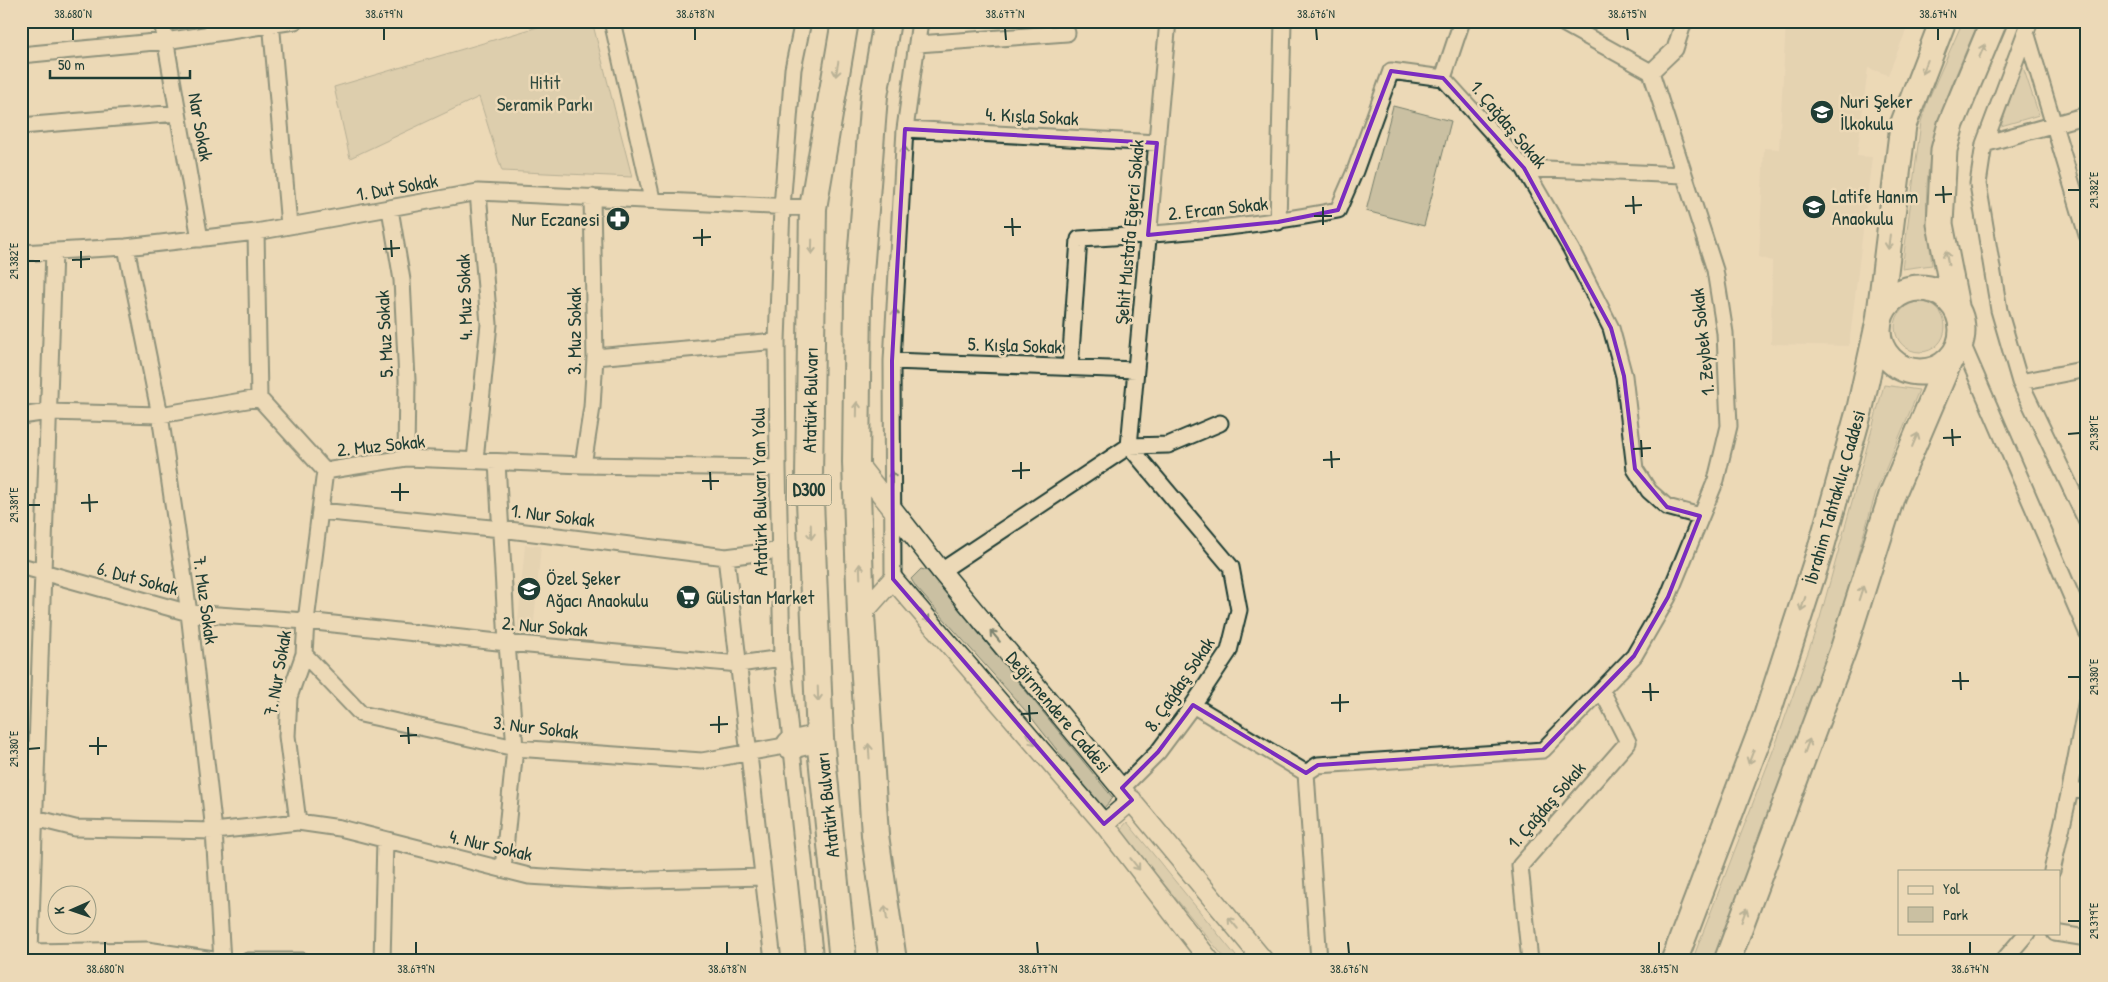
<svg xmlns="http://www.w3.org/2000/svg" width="2108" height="982" font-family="'Patrick Hand',sans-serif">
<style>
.built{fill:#dbccac}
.green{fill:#cac0a2;stroke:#747e6b}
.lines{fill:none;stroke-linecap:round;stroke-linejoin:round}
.minor-casing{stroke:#1f3d34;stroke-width:19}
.tertiary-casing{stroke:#1f3d34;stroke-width:22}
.primary-casing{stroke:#1f3d34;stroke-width:29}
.trunk-casing{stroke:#1f3d34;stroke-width:30}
.minor{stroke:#ecd9b7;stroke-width:15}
.tertiary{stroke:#ecd9b7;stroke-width:19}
.primary{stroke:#ecd9b7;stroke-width:25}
.trunk{stroke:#ecd9b7;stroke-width:26}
.oneway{stroke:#7b836f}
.marked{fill:none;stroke:#7b2cbf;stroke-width:4;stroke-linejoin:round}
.ticks{fill:none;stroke:#1f3d34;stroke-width:2}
.labels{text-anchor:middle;stroke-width:5;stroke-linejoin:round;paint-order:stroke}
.shield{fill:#ecd9b7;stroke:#5c6c5b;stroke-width:1}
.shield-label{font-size:18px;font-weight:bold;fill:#1f3d34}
.park-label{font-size:19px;fill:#304a3f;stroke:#ecd9b7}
.poi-label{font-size:19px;fill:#1f3d34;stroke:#ecd9b7;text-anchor:start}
.street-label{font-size:19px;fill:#1f3d34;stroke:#ecd9b7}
.neatline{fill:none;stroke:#1f3d34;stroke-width:2}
.ticks-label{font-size:12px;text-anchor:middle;fill:#1f3d34}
</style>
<rect width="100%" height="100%" fill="#ecd9b7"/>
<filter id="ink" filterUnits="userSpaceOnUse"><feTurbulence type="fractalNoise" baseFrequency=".02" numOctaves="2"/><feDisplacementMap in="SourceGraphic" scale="10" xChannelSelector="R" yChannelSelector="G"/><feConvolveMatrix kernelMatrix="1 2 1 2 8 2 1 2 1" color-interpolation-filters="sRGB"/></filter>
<g filter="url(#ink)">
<!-- built -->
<path class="built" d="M1786 21H1910L1888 75 1868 68 1857 156 1872 157 1849 346 1771 344 1772 261 1759 257 1764 148 1779 149Z
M525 545 541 546 533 633 517 632Z"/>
<!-- green -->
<path class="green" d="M558 21H592L632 177 502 171 479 97 350 158 334 87Z
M1963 21H1979C1956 74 1931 127 1927 185 1925 212 1929 239 1932 265L1902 269 1921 122 1928 100Z
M2022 64 2039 115 2001 126Z
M1393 106 1451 121 1424 226 1366 211Z
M1895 327a25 25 0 1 1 50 0a25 25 0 1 1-50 0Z
M1884 385 1919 390 1876 492 1833 639 1714 961H1692L1778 738 1820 618Z
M921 569 928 571 1113 798 1103 809 1031 717 916 587 911 579Z
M1127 822 1240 961H1227L1120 830Z"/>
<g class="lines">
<!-- minor casing -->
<g class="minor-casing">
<path id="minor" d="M162 21 200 239
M271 21 289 226
M612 21 652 199
M803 21 793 69 782 207 777 341 778 468 782 658 815 961
M2030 21 1984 144 1978 184 1999 310 2020 382 2087 522
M2026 32 2087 235
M918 44 1067 33
M21 55 165 41 295 21
M1651 72 1675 49 1684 21
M1443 78 1462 21
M21 126 178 113
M905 129 1157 143
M1984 144 2087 115
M1524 168 1684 175
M390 209 402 280 407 380 406 458
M1278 222 1283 21
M256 232 259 398
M126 247 160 415 189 613 214 831 222 961
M21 253 126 247 256 232 478 192 813 208
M1961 341 2087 632
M595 357 777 341
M892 361 1136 370
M1070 367 1079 239C1166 234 1253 227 1338 210L1355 171 1391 71 1443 78 1524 168 1571 249 1611 328 1624 376 1635 469 1649 491 1667 507 1700 516
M2020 382 2087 369
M21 416 48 412 160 415 259 398 325 471 406 458 583 465 778 468
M475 460 489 324 478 192
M497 462 507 643 515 748 503 869
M583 465 592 407 595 357 592 197
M320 511 501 529 726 557 780 550
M726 557 773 961
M21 566 189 613 306 621 507 643 739 664 782 658
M941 571 1129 446 1168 445 1220 423
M893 579 892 361 905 129 920 21
M304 654 361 714 515 748 702 761 790 745
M1193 705 1306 773
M1306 773 1318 765 1543 750 1634 656 1668 597 1716 480 1729 426 1725 333 1715 270 1651 72 1559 21
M1306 773 1319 961
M1122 788 1158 752 1193 705 1229 651 1239 610 1231 567 1129 446 1168 21
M2070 790 2087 791
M21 812 35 818 75 828 214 831 298 822 340 828 529 876 610 881 763 877
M298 822 287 736 289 697 304 654 306 621 325 471
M2052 871 2070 790 2087 700
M2055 933 2087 938
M21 951 30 952 147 950 220 961
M30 952 54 251
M248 961H303
M382 961 385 840
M1530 961 1520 866 1628 742 1602 691
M2003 961 2027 933"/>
</g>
<!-- tertiary casing -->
<g class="tertiary-casing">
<path id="tertiary" d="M856 462 941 571 1264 961
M861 615 893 579 1104 824 1210 961
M1104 824 1132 800"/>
</g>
<!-- primary casing -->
<g class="primary-casing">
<path id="primary" d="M1878 330a42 42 0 1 1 84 0a42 42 0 1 1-84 0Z
M1956 306 1940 224 1944 150 1951 124 1994 21
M1674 961 1766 718 1821 548 1860 408 1879 321 1903 125 1943 21
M1727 961 1843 650 1892 495 1949 361"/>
</g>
<!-- trunk casing -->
<g class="trunk-casing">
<path id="trunk" d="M887 21 874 96 858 298 856 462 861 615 875 835 893 961
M790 745 820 738
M843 961 820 738 809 477 813 208 845 21"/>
</g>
<!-- minor -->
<use href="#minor" class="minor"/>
<!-- tertiary -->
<use href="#tertiary" class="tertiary"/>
<!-- primary -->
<use href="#primary" class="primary"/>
<!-- trunk -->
<use href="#trunk" class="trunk"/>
</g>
<!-- one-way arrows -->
<defs><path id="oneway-shaft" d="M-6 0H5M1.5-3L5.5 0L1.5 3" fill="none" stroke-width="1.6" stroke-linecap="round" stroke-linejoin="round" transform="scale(1.25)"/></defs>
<g class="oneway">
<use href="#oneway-shaft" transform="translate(1982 51) rotate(-67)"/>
<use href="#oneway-shaft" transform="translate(1925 67) rotate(111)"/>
<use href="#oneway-shaft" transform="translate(837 69) rotate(100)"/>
<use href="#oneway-shaft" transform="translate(904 153) rotate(-87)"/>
<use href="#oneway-shaft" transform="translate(1889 242) rotate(97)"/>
<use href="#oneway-shaft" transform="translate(812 247) rotate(91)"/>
<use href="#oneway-shaft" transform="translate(1947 258) rotate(-101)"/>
<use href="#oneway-shaft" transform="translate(895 316) rotate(-87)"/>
<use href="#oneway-shaft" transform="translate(857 409) rotate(-89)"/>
<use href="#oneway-shaft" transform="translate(1915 440) rotate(-67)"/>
<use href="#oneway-shaft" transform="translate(892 478) rotate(-90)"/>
<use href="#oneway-shaft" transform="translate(811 532) rotate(88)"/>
<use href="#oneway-shaft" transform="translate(860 571) rotate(-92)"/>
<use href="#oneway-shaft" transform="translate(1861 593) rotate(-72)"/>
<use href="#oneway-shaft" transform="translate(1803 604) rotate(108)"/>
<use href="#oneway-shaft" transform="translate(925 616) rotate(49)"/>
<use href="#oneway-shaft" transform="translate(995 636) rotate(-130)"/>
<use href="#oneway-shaft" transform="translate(818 694) rotate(88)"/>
<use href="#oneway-shaft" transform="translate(1031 739) rotate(49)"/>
<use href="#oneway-shaft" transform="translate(1807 746) rotate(-70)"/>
<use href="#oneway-shaft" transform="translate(869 751) rotate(-94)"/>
<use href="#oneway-shaft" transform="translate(1751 757) rotate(111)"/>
<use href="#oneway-shaft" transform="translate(1135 864) rotate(52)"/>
<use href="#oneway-shaft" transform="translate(886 913) rotate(-98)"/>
<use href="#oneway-shaft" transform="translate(1744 915) rotate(-70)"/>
<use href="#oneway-shaft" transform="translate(1233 923) rotate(-130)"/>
</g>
</g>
<!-- marked area -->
<path d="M0 0H2108V982H0ZM1391 71 1443 78 1524 168 1611 328 1624 376 1635 469 1667 507 1700 516 1668 597 1634 656 1543 750 1318 765 1306 773 1193 705 1158 752 1122 788 1132 800 1104 824 893 579 892 361 905 129 1157 143 1148 235 1278 222 1338 210Z" fill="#ecd9b7" fill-opacity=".55" fill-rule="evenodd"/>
<path class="marked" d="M1391 71 1443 78 1524 168 1611 328 1624 376 1635 469 1667 507 1700 516 1668 597 1634 656 1543 750 1318 765 1306 773 1193 705 1158 752 1122 788 1132 800 1104 824 893 579 892 361 905 129 1157 143 1148 235 1278 222 1338 210Z"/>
<!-- ticks -->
<path class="ticks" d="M73 28V40M384 28V40M695 28V40M1005 28 1006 40M1316 28 1317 40M1627 28 1628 40M1938 28V40M1943 186 1944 203M2068 190H2080M1935 195 1952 194M1633 196 1634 214M1625 206 1642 205M1323 207V225M1314 216H1332M1012 218 1013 236M1004 227H1021M702 229V246M693 238 711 237M391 240 392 257M383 249 400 248M81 251V268M72 260 90 259M28 261H40M1952 429 1953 446M2068 434 2080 433M1943 438 1961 437M1641 440 1642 457M1633 449 1651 448M1331 451 1332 468M1323 460 1340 459M1021 462V479M1012 471 1030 470M710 472 711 490M702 481H719M400 483V501M391 492H409M89 494 90 512M81 503 98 502M28 505H40M1960 672 1961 690M2068 677H2080M1952 681H1969M1650 683 1651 701M1642 692H1659M1340 694V712M1331 703 1349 702M1029 705 1030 722M1021 714 1038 713M719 716V733M710 725 728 724M408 727 409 744M400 736 417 735M98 737V755M89 746H107M28 749 40 748M2068 921H2080M105 942V954M416 942V954M727 942V954M1037 942 1038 954M1348 942 1349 954M1659 942V954M1970 942V954"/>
<!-- icons -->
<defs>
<g id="school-disc" transform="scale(1.25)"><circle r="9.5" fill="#1f3d34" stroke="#ecd9b7"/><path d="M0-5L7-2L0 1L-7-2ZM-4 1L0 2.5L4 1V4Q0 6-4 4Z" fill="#fff"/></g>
<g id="pharmacy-disc" transform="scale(1.25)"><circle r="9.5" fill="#1f3d34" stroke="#ecd9b7"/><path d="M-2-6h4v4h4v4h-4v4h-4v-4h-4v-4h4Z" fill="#fff"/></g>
<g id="supermarket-disc" transform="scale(1.25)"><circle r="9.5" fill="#1f3d34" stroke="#ecd9b7"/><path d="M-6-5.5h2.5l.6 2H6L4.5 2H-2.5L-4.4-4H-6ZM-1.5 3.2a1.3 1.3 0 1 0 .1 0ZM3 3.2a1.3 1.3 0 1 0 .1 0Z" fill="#fff"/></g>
</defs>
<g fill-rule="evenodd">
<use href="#school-disc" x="1822" y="112"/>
<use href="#school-disc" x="1814" y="207"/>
<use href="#pharmacy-disc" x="618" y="219"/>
<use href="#school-disc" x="529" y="589"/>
<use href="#supermarket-disc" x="688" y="597"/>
</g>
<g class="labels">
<!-- shield labels -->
<rect class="shield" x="786.5" y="474.5" width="45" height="31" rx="4"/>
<g class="shield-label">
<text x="809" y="496">D300</text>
</g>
<!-- park labels -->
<g class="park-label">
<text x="545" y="89">Hitit<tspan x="545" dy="22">Seramik Parkı</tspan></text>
</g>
<!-- poi labels -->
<g class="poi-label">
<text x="1840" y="108">Nuri Şeker<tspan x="1840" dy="22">İlkokulu</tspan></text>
<text x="1832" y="203">Latife Hanım<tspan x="1832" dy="22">Anaokulu</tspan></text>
<text x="600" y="226" text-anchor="end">Nur Eczanesi</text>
<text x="546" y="585">Özel Şeker<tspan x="546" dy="22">Ağacı Anaokulu</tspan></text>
<text x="706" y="604">Gülistan Market</text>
</g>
<!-- street labels -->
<g class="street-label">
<text transform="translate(1032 116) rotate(3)" y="7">4. Kışla Sokak</text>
<text transform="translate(1509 124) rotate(50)" y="7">1. Çağdaş Sokak</text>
<text transform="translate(201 127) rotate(80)" y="7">Nar Sokak</text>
<text transform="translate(397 187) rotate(-10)" y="7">1. Dut Sokak</text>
<text transform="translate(1218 208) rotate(-6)" y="7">2. Ercan Sokak</text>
<text transform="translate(1129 232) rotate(-85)" y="7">Şehit Mustafa Eğerci Sokak</text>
<text transform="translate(464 297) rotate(-92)" y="7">4. Muz Sokak</text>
<text transform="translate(574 331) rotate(-90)" y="7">3. Muz Sokak</text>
<text transform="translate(384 334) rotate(-93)" y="7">5. Muz Sokak</text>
<text transform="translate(1702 342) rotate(-96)" y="7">1. Zeybek Sokak</text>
<text transform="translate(1015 345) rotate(2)" y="7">5. Kışla Sokak</text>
<text transform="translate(810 400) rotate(-89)" y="7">Atatürk Bulvarı</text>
<text transform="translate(381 445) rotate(-6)" y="7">2. Muz Sokak</text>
<text transform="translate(759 492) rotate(-91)" y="7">Atatürk Bulvarı Yan Yolu</text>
<text transform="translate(1834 497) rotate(-74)" y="7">İbrahim Tahtakılıç Caddesi</text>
<text transform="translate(553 515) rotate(7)" y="7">1. Nur Sokak</text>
<text transform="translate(138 578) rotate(15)" y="7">6. Dut Sokak</text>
<text transform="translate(206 600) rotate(82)" y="7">7. Muz Sokak</text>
<text transform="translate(545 626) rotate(5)" y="7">2. Nur Sokak</text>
<text transform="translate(277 673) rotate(-80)" y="7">7. Nur Sokak</text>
<text transform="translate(1179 684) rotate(-56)" y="7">8. Çağdaş Sokak</text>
<text transform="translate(1059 712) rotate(50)" y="7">Değirmendere Caddesi</text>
<text transform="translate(536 727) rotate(7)" y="7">3. Nur Sokak</text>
<text transform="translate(827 805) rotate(-96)" y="7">Atatürk Bulvarı</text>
<text transform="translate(1546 805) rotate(-49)" y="7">1. Çağdaş Sokak</text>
<text transform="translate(491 845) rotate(13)" y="7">4. Nur Sokak</text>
</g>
</g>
<!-- margin -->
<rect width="2108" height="982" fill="none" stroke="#ecd9b7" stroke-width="55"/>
<!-- legend -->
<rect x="1898" y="870" width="162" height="65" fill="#ecd9b7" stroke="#9a9b83"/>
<rect x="1908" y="886" width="25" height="8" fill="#ecd9b7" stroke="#9a9b83"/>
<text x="1943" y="894" font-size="15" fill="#1f3d34">Yol</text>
<rect x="1908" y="907" width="25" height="15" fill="#cac0a2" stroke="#9a9b83"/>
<text x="1943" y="920" font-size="15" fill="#1f3d34">Park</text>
<!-- north arrow -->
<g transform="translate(72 910) rotate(268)"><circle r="24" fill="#ecd9b7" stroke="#9a9b83"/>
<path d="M0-4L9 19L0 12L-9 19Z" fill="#1f3d34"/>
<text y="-8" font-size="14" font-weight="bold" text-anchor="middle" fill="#1f3d34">K</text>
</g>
<!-- scale -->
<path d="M50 70v8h140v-8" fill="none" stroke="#1f3d34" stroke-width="2.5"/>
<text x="58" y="70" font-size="15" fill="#1f3d34" stroke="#ecd9b7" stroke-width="4" paint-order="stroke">50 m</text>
<rect x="28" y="28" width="2052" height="926" class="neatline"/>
<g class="ticks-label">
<text x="73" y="18">38.680°N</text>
<text x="384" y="18">38.679°N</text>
<text x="695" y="18">38.678°N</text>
<text x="1005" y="18">38.677°N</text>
<text x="1316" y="18">38.676°N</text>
<text x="1627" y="18">38.675°N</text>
<text x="1938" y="18">38.674°N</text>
<text transform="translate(2094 190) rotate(-90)" y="4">29.382°E</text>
<text transform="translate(14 261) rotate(-90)" y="4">29.382°E</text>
<text transform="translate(2094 433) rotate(-90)" y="4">29.381°E</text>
<text transform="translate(14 505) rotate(-90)" y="4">29.381°E</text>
<text transform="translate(2094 677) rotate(-90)" y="4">29.380°E</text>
<text transform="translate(14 749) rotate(-90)" y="4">29.380°E</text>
<text transform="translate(2094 921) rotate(-90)" y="4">29.379°E</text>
<text x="105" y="973">38.680°N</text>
<text x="416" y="973">38.679°N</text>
<text x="727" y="973">38.678°N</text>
<text x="1038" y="973">38.677°N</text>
<text x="1349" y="973">38.676°N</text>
<text x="1659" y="973">38.675°N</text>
<text x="1970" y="973">38.674°N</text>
</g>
</svg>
